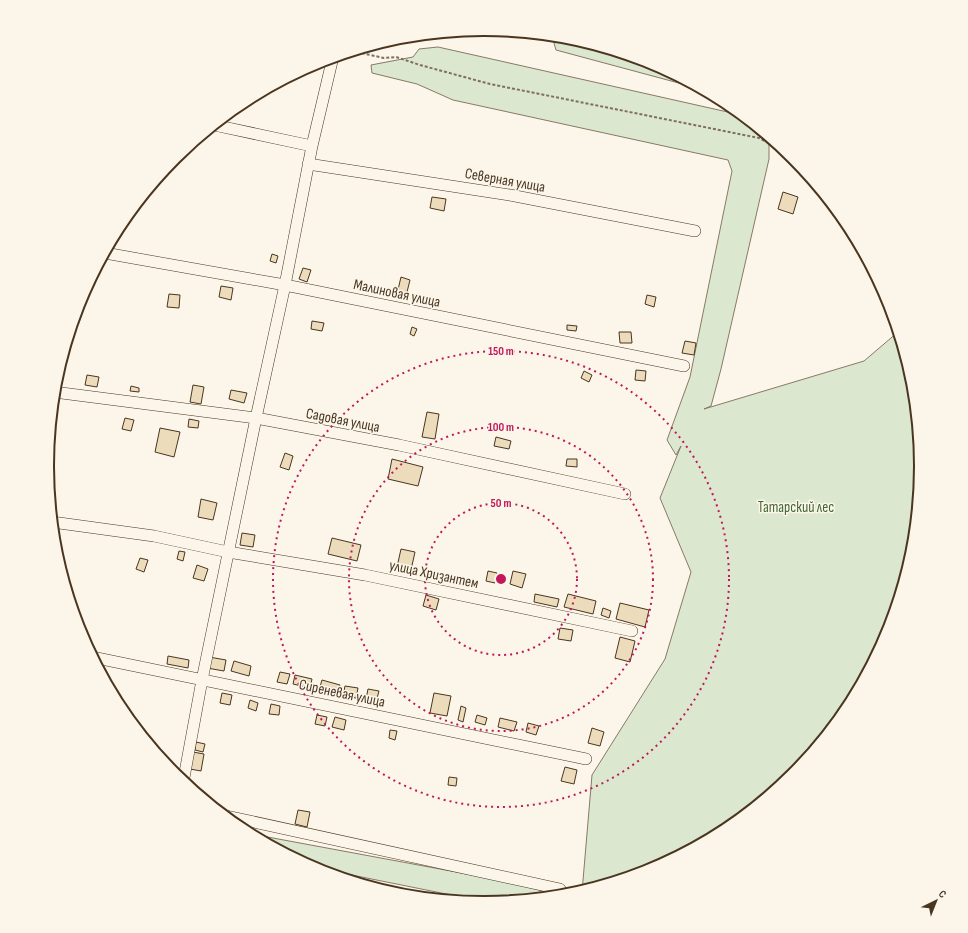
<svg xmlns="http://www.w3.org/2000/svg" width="968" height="933" font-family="'Sofia Sans Condensed',sans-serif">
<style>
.green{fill:#dce7d0;stroke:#887966}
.building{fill:#ecdcbc;stroke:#4a3520}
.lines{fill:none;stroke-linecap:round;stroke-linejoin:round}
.minor-casing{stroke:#4a3520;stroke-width:12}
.path{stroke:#7f6f5c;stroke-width:2;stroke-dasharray:3 2;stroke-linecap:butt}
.minor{stroke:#fbf6e9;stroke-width:11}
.ring{fill:none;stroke:#c2185b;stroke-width:2;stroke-dasharray:2 4}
.labels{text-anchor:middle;stroke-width:3;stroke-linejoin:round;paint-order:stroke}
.street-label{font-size:15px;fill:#4a3520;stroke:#fbf6e9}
.park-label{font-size:15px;fill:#436837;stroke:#fbf6e9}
.rim{fill:none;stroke:#4a3520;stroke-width:2}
.centre{fill:#c2185b;stroke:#fbf6e9;stroke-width:2}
.ring-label{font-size:12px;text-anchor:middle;font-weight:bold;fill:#c2185b;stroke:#fbf6e9;stroke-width:3;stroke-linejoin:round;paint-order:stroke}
</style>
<rect width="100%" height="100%" fill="#fbf6e9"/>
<!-- green -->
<path class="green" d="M552 36 570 37 652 62 701 89 556 50Z
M438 47 741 115 769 137V159L721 369 711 406 704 409 864 361 898 332 913 381 921 467 913 552 888 634 848 710 793 776 727 830 651 871 582 892 592 775 665 659 691 572 660 498 681 446 676 455 667 440 690 377 732 171 728 160 453 100 417 84 372 73 371 65 413 57 419 49Z
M246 833 537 887 543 895 541 898 491 903 307 866Z"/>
<!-- building -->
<path class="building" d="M783 192 798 197 793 214 778 209Z
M432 197 446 199 444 211 430 208Z
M272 254 278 256 276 263 270 261Z
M303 268 311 270 307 282 299 279Z
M401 277 410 280 406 296 397 294Z
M221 286 233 288 231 300 219 297Z
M169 294 180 295 179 308 167 307Z
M647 295 656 297 654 307 645 304Z
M312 321 324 323 322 331 311 329Z
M567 325 577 326 576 331 567 330Z
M412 327 417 329 414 336 410 334Z
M619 332H631L632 343H620Z
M685 341 696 343 694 355 682 353Z
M636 370 646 371 645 381 635 380Z
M584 371 592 375 589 382 581 378Z
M87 375 99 377 97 387 85 385Z
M193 385 204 387 201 404 190 402Z
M131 386 139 388V392L130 391Z
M231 390 247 393 244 403 229 399Z
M427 412 439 414 435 439 422 437Z
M125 418 134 420 131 431 122 429Z
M189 419 199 421 198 428 188 427Z
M160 428 180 432 174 457 155 452Z
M496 437 511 441 509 449 494 446Z
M285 453 293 456 289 470 280 467Z
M392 459 423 467 418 486 388 479Z
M567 459H577V467L566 466Z
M201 499 217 503 213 520 198 517Z
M242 533 255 535 253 547 240 545Z
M332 538 361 545 357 561 328 554Z
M401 549 415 552 411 570 397 567Z
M179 551 185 552 183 561 177 559Z
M140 558 148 560 144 572 136 569Z
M197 565 208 569 204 581 193 578Z
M488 571 497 573 495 583 486 581Z
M513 571 526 574 522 588 510 584Z
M535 594 559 599 557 607 534 602Z
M568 594 596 601 593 614 564 607Z
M426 595 439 599 436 610 423 606Z
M620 603 649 610 645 627 616 619Z
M603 608 611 611 609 618 601 615Z
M560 628 573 630 571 641 558 639Z
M620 637 635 641 630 662 615 658Z
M168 656 189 660 188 668 167 664Z
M209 657 226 660 224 671 207 668Z
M234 661 251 666 249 676 231 671Z
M280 672 290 674 287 684 277 682Z
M295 675 312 679 310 688 293 684Z
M322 680 340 685 337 695 319 690Z
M345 686 358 688 356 698 343 696Z
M368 689 379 691 376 702 366 699Z
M222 693 232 695 230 705 220 703Z
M434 693 451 696 447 716 430 713Z
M250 700 258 703 256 711 248 708Z
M271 704 280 706 279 715 269 714Z
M461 706 466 708 463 722 458 720Z
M317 715 327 717 325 726 315 724Z
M477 715 487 718 485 725 475 722Z
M335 717 346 720 344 730 332 727Z
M500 718 517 722 514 731 498 727Z
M528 723 539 726 536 735 526 732Z
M592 728 604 732 600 746 588 743Z
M390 730 397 731 395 740 389 738Z
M196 742 205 744 203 752 195 750Z
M193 752 204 754 201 771 190 769Z
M565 767 577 770 574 784 561 781Z
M449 777 457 778 456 786 448 785Z
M298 810 310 812 307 827 295 824Z"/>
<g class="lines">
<!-- minor casing -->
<g class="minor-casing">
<path id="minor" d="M214 125 312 146
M308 164 510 195 695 231
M105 253 285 285 684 366
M54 392 256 418 399 445 625 494
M52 522 154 536 228 552 365 575 632 631
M92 657 586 759
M183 783 202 680 256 418 285 285 312 146 333 57
M222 815 560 889"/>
</g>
<!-- path -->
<path class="path" d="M352 51 384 58 396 57 420 65 490 84 759 138 785 152 795 159"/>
<!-- minor -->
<use href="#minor" class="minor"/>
</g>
<!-- distance rings -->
<g class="ring">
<circle cx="501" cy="579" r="76"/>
<circle cx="501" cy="579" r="152"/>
<circle cx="501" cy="579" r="228"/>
</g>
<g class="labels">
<!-- street labels -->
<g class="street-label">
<text transform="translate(505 180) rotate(10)" y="5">Северная улица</text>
<text transform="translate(397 293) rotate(12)" y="5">Малиновая улица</text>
<text transform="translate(343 420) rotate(11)" y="5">Садовая улица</text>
<text transform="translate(434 574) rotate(12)" y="5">улица Хризантем</text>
<text transform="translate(342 693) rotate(12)" y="5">Сиреневая улица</text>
</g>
<!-- park labels -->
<g class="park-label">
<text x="796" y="512">Татарский лес</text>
</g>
</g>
<!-- crop -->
<path d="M0 0H968V933H0ZM54 466a430 430 0 1 1 860 0a430 430 0 1 1-860 0Z" fill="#fbf6e9" fill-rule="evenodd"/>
<path class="rim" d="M54 466a430 430 0 1 1 860 0a430 430 0 1 1-860 0Z"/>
<circle cx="501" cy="579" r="6" class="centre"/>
<g class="ring-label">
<text x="501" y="355">150 m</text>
<text x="501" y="431">100 m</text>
<text x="501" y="507">50 m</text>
</g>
<!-- north arrow -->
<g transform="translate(936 901) rotate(43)" stroke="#fbf6e9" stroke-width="3" paint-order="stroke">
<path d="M0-3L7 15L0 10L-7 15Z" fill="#4a3520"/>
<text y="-6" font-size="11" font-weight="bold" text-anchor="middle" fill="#4a3520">С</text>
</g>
</svg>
